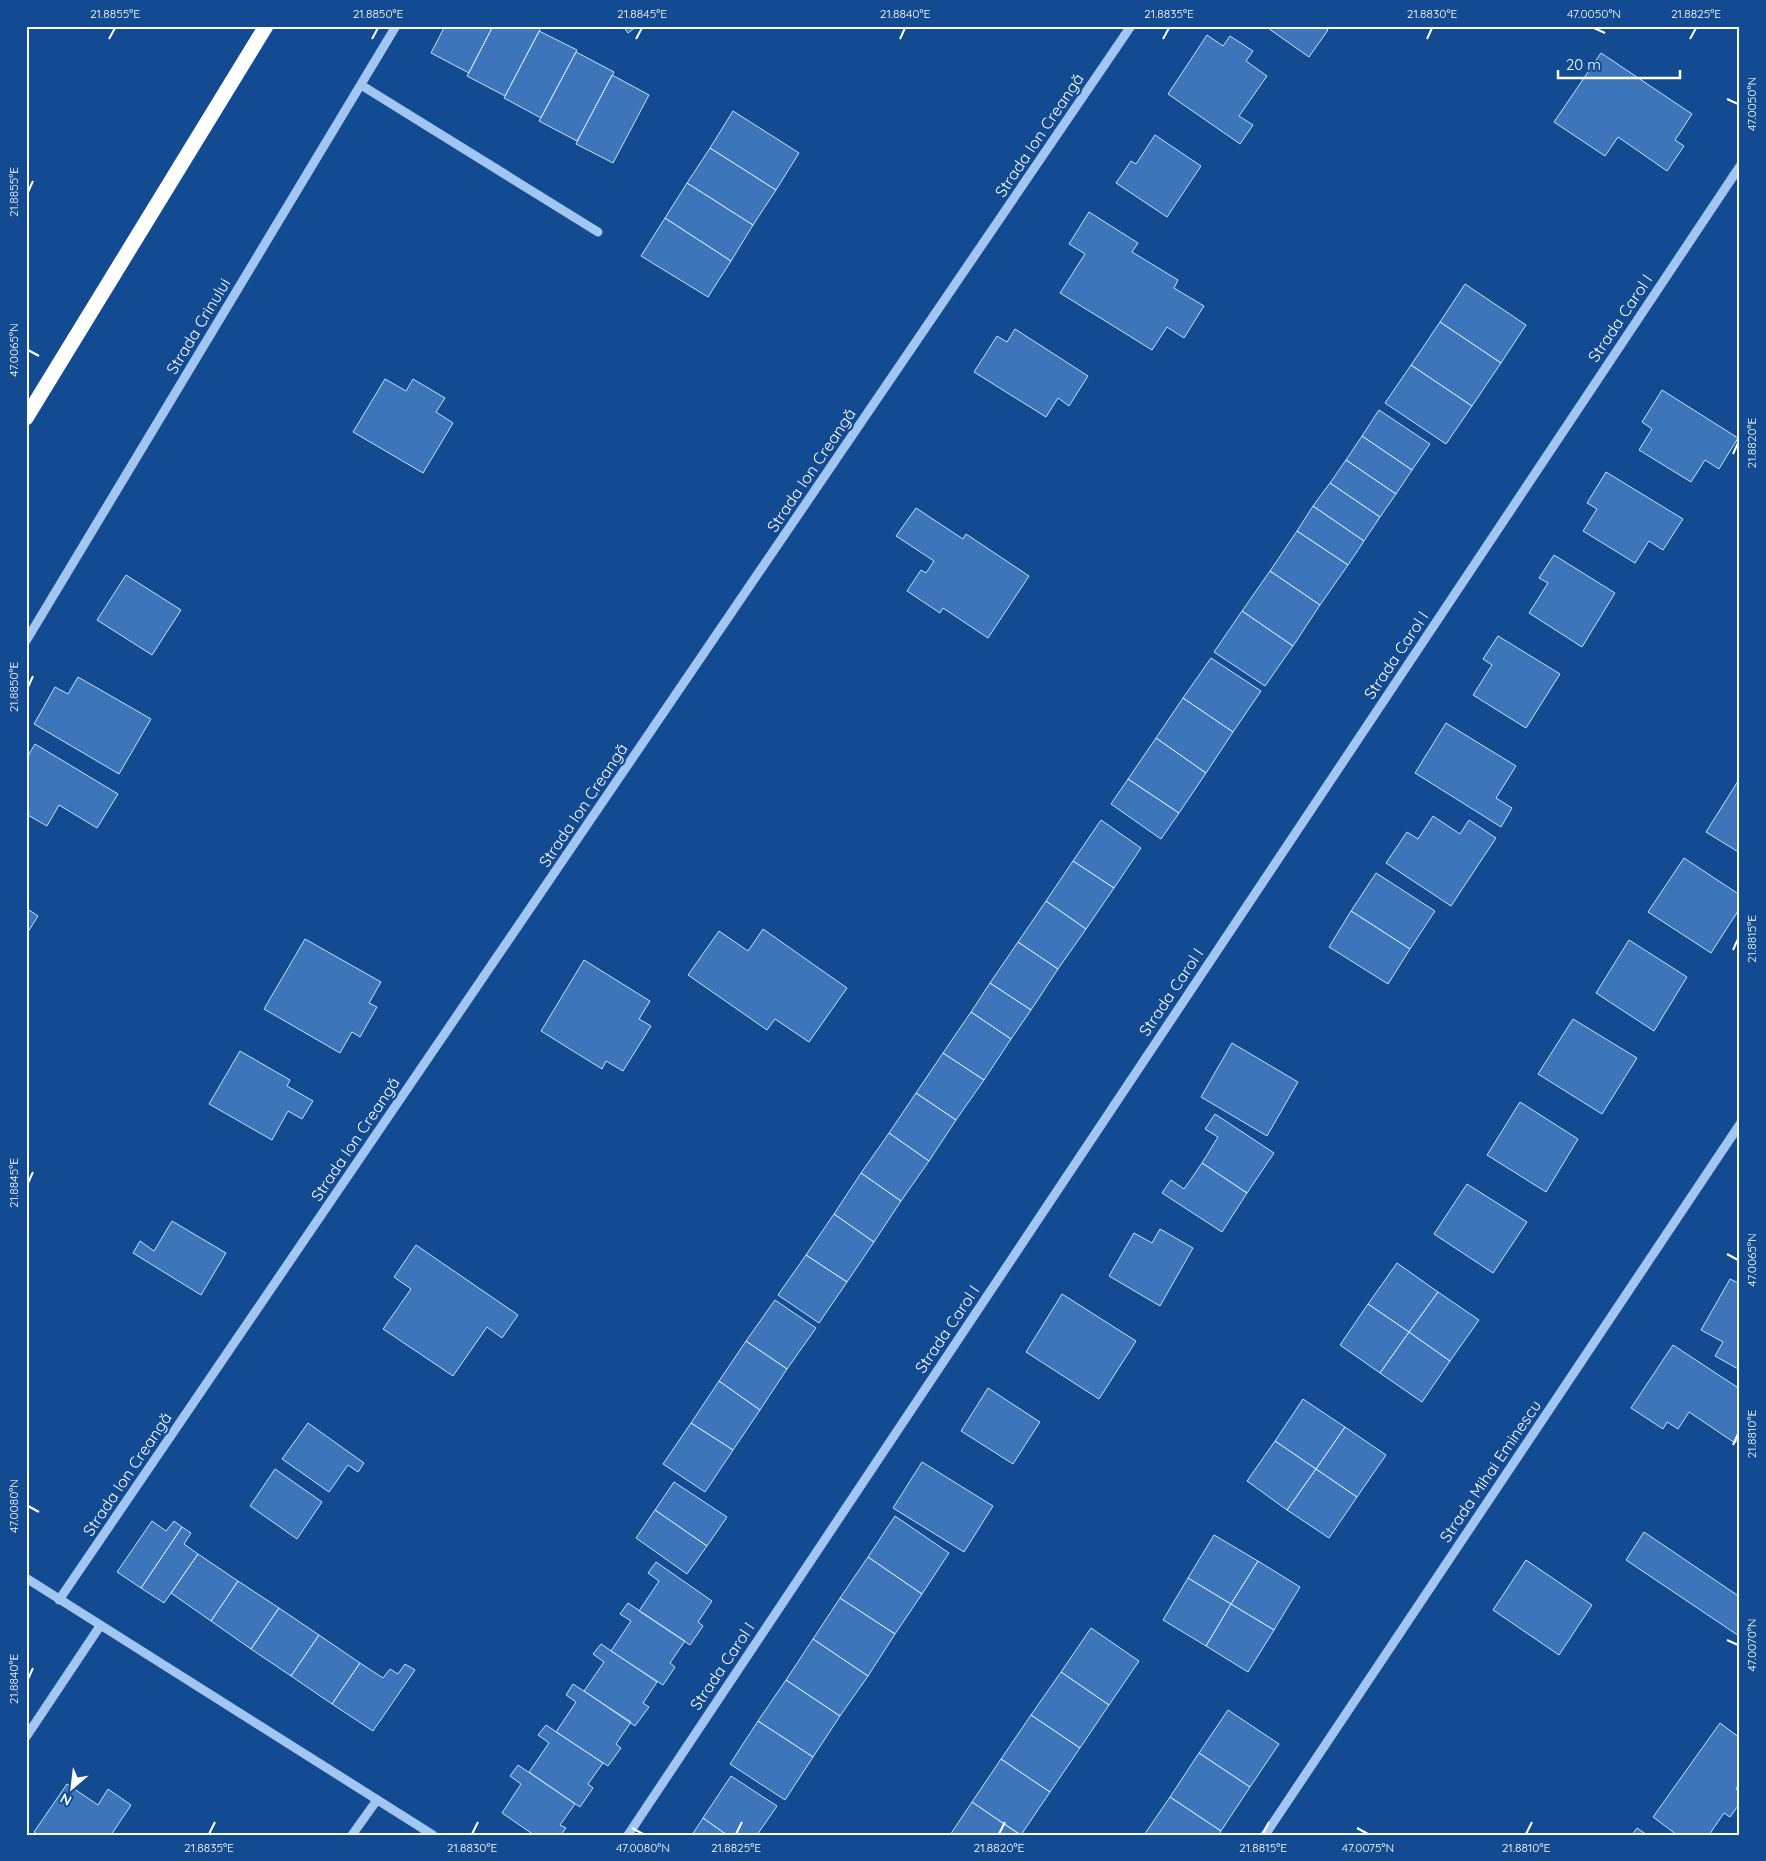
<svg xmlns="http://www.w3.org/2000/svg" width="1766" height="1861" font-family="Quicksand,sans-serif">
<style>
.building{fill:#3c75ba;stroke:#c8e0fc}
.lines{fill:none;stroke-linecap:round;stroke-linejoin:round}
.minor{stroke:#a1c6f2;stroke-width:9}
.highway{stroke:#fff;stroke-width:15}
.ticks{fill:none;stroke:#fff;stroke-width:2}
.labels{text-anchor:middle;stroke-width:4.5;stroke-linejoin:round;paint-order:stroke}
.street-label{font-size:16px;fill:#fff;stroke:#134b92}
.neatline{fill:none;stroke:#fff;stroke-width:2}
.ticks-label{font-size:12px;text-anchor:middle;fill:#fff}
</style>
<rect width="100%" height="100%" fill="#134b92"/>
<!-- building -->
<path class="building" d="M445 26H493L469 73 431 53Z
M493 26 541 28 505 96 467 76Z
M623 26H637L628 33Z
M1265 26H1322L1328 30 1309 57Z
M539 31 577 50 541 118 504 98Z
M1207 35 1223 46 1230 36 1253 51 1246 61 1267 76 1239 116 1253 125 1240 144 1168 94Z
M576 52 614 72 577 141 539 121Z
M1601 53 1692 114 1675 140 1684 146 1667 171 1618 137 1605 156 1554 122Z
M612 75 649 95 613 163 576 144Z
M733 111 799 153 776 190 710 148Z
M1155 135 1201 166 1167 217 1116 183 1131 161 1136 164Z
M710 148 776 190 753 225 687 183Z
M687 183 753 225 731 261 665 218Z
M1089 212 1138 243 1132 252 1178 280 1174 288 1204 306 1184 338 1167 327 1152 350 1060 293 1085 254 1069 244Z
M665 218 731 261 708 297 641 256Z
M1465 284 1526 325 1501 363 1440 322Z
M1440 322 1501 363 1472 406 1411 365Z
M1015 329 1088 376 1069 406 1058 398 1046 417 974 372 997 336 1007 342Z
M1411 365 1472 406 1446 444 1385 403Z
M385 379 406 391 413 379 445 398 436 412 453 423 423 473 353 432Z
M1662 390 1738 438 1719 469 1705 460 1691 482 1639 450 1652 429 1642 422Z
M1379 410 1430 444 1412 470 1362 436Z
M1362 436 1412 470 1396 494 1346 460Z
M1346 460 1396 494 1380 517 1330 483Z
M1606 472 1683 519 1663 550 1649 541 1635 563 1583 531 1597 509 1587 503Z
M1330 483 1380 517 1364 541 1313 506Z
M1313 506 1364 541 1348 565 1297 531Z
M916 508 963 539 966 534 1029 576 988 638 943 608 940 613 907 591 921 570 926 573 934 561 896 536Z
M1297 531 1348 565 1320 605 1270 571Z
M1554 555 1615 593 1582 647 1529 613 1548 583 1539 578Z
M1270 571 1320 605 1293 646 1242 611Z
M126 575 181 610 152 655 97 620Z
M1242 611 1293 646 1265 686 1214 652Z
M1498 636 1560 674 1526 728 1473 695 1492 665 1483 659Z
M1211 658 1261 691 1233 732 1183 698Z
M78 677 151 719 119 774 34 724 55 687 68 694Z
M1183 698 1233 732 1206 773 1156 738Z
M1446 723 1516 766 1496 798 1512 808 1501 827 1415 773Z
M1156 738 1206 773 1179 813 1128 779Z
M35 744 118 794 97 828 59 805 47 826 26 814V759Z
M1740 778V853L1706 832Z
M1128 779 1179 813 1161 839 1111 804Z
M1433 816 1460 834 1469 820 1496 838 1451 906 1386 863 1407 832 1418 839Z
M1101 820 1141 848 1114 888 1073 861Z
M1684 858 1740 895V908L1711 953 1648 912Z
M1073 861 1114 888 1086 929 1046 901Z
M1376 873 1435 911 1410 949 1351 911Z
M1046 901 1086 929 1058 969 1018 942Z
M26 908 38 916 26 935Z
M1351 911 1410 949 1388 984 1329 947Z
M763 929 847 988 809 1042 775 1019 767 1030 688 975 719 931 748 951Z
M305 939 381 982 369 1003 377 1007 360 1037 352 1032 340 1053 264 1009Z
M1629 940 1687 977 1654 1031 1596 993Z
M1018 942 1058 969 1031 1010 990 983Z
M584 960 650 1001 639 1019 651 1026 623 1071 606 1061 602 1069 541 1031Z
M990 983 1031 1010 1011 1039 971 1012Z
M971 1012 1011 1039 984 1080 943 1053Z
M1573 1019 1637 1058 1602 1114 1538 1074Z
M1232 1043 1298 1082 1267 1136 1201 1097Z
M240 1051 290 1080 287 1086 313 1101 302 1119 288 1111 272 1140 209 1104Z
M943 1053 984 1080 956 1120 916 1093Z
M916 1093 956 1120 929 1161 889 1133Z
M1520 1102 1578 1139 1546 1192 1487 1155Z
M1215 1114 1274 1153 1247 1193 1202 1163 1218 1137 1205 1129Z
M889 1133 929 1161 901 1201 861 1173Z
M1202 1163 1247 1193 1222 1232 1162 1193 1171 1180 1184 1189Z
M861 1173 901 1201 874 1242 834 1214Z
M1467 1184 1527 1222 1493 1273 1434 1234Z
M834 1214 874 1242 847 1282 806 1255Z
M172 1221 226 1253 201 1295 133 1253 140 1241 154 1251Z
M1160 1229 1193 1248 1160 1306 1109 1276 1134 1233 1152 1243Z
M416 1245 518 1315 502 1338 487 1327 453 1376 383 1329 411 1289 394 1277Z
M806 1255 847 1282 819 1323 778 1295Z
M1397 1263 1438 1292 1409 1332 1368 1304Z
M1730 1279 1740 1284V1370L1715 1356 1723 1342 1701 1330Z
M1438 1292 1479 1320 1450 1361 1409 1332Z
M1062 1294 1136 1341 1099 1399 1026 1352Z
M775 1300 816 1328 787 1369 746 1341Z
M1368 1304 1409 1332 1380 1373 1340 1345Z
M1409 1332 1450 1361 1422 1402 1380 1373Z
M746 1341 787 1369 760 1410 719 1381Z
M1673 1345 1740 1389V1436L1735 1443 1689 1412 1678 1429 1667 1422 1663 1429 1631 1408Z
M719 1381 760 1410 733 1450 691 1423Z
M988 1388 1040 1422 1013 1464 961 1431Z
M1303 1399 1345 1427 1316 1469 1275 1441Z
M308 1423 364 1463 358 1472 348 1465 329 1492 282 1459Z
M691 1423 733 1450 705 1492 663 1464Z
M1345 1427 1386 1455 1357 1497 1316 1469Z
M1275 1441 1316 1469 1287 1510 1247 1481Z
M922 1462 993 1506 964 1552 893 1508Z
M275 1469 322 1502 297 1539 250 1506Z
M1316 1469 1357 1497 1329 1538 1287 1510Z
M674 1482 727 1517 707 1546 655 1510Z
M655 1510 707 1546 687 1574 636 1538Z
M895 1516 949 1553 922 1594 868 1557Z
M152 1521 166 1531 174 1521 182 1527 141 1588 117 1572Z
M182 1527 191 1533 184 1544 198 1554 164 1603 141 1588Z
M1644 1532 1740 1597 1739 1636 1626 1560Z
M1214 1535 1258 1561 1231 1604 1188 1578Z
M198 1554 238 1581 211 1621 171 1593Z
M868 1557 922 1594 895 1634 840 1598Z
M1526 1560 1592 1605 1559 1655 1493 1610Z
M1258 1561 1300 1587 1274 1630 1231 1604Z
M656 1562 712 1601 698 1622 703 1626 690 1645 639 1611 659 1581 648 1573Z
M1188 1578 1231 1604 1206 1646 1163 1620Z
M238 1581 279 1608 251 1649 211 1621Z
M840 1598 895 1634 868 1676 813 1639Z
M628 1603 685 1641 670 1663 675 1667 663 1685 611 1651 631 1621 620 1614Z
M1231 1604 1274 1630 1248 1672 1206 1646Z
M279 1608 319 1635 291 1676 251 1649Z
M1091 1628 1139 1661 1109 1705 1061 1672Z
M319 1635 360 1663 332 1704 291 1676Z
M813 1639 868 1676 840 1716 786 1680Z
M601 1644 657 1682 643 1703 649 1707 635 1726 584 1691 604 1662 593 1654Z
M360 1663 383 1678 390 1669 398 1674 405 1664 415 1670 373 1731 332 1704Z
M1061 1672 1109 1705 1080 1748 1031 1715Z
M786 1680 840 1716 813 1757 758 1721Z
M573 1684 631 1722 616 1744 621 1748 608 1766 556 1732 576 1702 566 1695Z
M1228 1710 1279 1744 1250 1787 1199 1753Z
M1031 1715 1080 1748 1050 1792 1001 1759Z
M758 1721 813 1757 785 1800 730 1764Z
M1720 1723 1740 1738V1783L1736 1789 1740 1792V1803L1730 1817 1724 1813 1709 1835H1677L1653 1817Z
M546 1725 603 1763 588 1784 593 1788 580 1807 529 1772 549 1743 538 1735Z
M1199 1753 1250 1787 1221 1831 1170 1797Z
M1001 1759 1050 1792 1021 1835 972 1802Z
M518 1765 575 1804 560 1825 566 1828 561 1835H534L502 1813 521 1784 510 1776Z
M731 1776 777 1806 757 1835H727L703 1818Z
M67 1784 98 1805 108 1789 131 1805 111 1835H38L34 1832Z
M1170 1797 1221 1831 1218 1835H1144Z
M972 1802 1020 1835H950Z
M703 1818 727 1835H692Z
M1637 1828 1647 1835H1632Z"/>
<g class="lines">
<!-- minor -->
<path class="minor" d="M361 85 598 232
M26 641 396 26
M26 1578 433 1835
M59 1600 1131 26
M26 1737 100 1626
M352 1835 377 1800
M628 1835 1740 166
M1265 1835 1740 1124"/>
<!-- highway -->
<path class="highway" d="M26 418 266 26"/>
</g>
<!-- ticks -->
<path class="ticks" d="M1594 28 1605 33M109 39 115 28M372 39 378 28M636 39 642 28M900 39 905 28M1163 39 1169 28M1427 39 1432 28M1690 39 1696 28M1727 99 1738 104M28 192 33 181M28 350 39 356M1733 454 1738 443M28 687 33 676M1733 950 1738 939M28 1183 33 1172M1727 1254 1738 1260M1733 1445 1738 1434M28 1506 39 1512M1727 1640 1738 1645M28 1679 33 1668M632 1828 643 1834M1357 1828 1368 1834M209 1834 215 1822M472 1834 478 1822M736 1834 742 1822M999 1834 1005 1822M1263 1834 1269 1822M1526 1834 1532 1822"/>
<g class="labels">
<!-- street labels -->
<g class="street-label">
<text transform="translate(1039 135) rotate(-56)" y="6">Strada Ion Creangă</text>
<text transform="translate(1620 318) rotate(-56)" y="6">Strada Carol I</text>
<text transform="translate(198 326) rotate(-59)" y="6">Strada Crinului</text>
<text transform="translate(811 470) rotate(-56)" y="6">Strada Ion Creangă</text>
<text transform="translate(1396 655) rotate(-56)" y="6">Strada Carol I</text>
<text transform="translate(583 805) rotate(-56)" y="6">Strada Ion Creangă</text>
<text transform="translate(1171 992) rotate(-56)" y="6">Strada Carol I</text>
<text transform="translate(355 1139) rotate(-56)" y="6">Strada Ion Creangă</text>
<text transform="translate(947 1329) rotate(-56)" y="6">Strada Carol I</text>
<text transform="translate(1490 1471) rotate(-56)" y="6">Strada Mihai Eminescu</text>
<text transform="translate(127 1474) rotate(-56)" y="6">Strada Ion Creangă</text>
<text transform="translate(722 1666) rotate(-56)" y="6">Strada Carol I</text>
</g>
</g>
<!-- border -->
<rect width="1766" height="1861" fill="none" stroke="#134b92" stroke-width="55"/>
<!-- north arrow -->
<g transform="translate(72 1788) rotate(208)" stroke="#134b92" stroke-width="4" paint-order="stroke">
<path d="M0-4L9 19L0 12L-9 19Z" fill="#ffffff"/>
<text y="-8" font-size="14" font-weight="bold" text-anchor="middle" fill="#ffffff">N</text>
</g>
<!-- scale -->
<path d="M1558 70v8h122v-8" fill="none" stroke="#ffffff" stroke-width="2.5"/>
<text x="1566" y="70" font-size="15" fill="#ffffff" stroke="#134b92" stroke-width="4" paint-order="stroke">20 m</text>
<rect x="28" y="28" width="1710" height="1806" class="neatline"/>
<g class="ticks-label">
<text x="115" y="18">21.8855°E</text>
<text x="378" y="18">21.8850°E</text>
<text x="642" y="18">21.8845°E</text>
<text x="905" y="18">21.8840°E</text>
<text x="1169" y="18">21.8835°E</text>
<text x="1432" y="18">21.8830°E</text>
<text x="1594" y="18">47.0050°N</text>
<text x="1696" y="18">21.8825°E</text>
<text transform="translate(1752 104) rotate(-90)" y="4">47.0050°N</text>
<text transform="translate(14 192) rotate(-90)" y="4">21.8855°E</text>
<text transform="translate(14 350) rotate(-90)" y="4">47.0065°N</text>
<text transform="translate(1752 443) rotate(-90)" y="4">21.8820°E</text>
<text transform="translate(14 687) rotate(-90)" y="4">21.8850°E</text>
<text transform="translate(1752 939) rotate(-90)" y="4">21.8815°E</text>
<text transform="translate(14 1183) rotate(-90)" y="4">21.8845°E</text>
<text transform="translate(1752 1260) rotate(-90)" y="4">47.0065°N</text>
<text transform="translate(1752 1434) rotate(-90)" y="4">21.8810°E</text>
<text transform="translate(14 1506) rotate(-90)" y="4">47.0080°N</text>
<text transform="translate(1752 1645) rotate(-90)" y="4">47.0070°N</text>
<text transform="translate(14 1679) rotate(-90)" y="4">21.8840°E</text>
<text x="209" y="1852">21.8835°E</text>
<text x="472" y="1852">21.8830°E</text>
<text x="643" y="1852">47.0080°N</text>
<text x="736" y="1852">21.8825°E</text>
<text x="999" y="1852">21.8820°E</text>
<text x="1263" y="1852">21.8815°E</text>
<text x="1368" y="1852">47.0075°N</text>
<text x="1526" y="1852">21.8810°E</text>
</g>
</svg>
